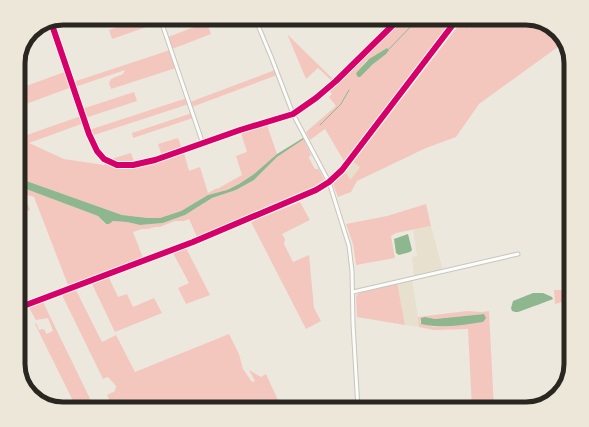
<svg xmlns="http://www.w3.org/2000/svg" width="589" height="427" font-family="Cabin,sans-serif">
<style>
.built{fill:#e8e0ce}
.green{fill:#f4c7be;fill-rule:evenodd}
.water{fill:#8eb790}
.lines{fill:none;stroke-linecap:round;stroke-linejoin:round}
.stream{stroke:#8eb790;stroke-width:1}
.minor-casing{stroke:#c7c5bd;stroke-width:5}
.minor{stroke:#fcfcfa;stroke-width:3}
.cycleway-casing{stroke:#fef8e9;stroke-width:8}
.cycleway{stroke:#d6006c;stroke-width:6}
.rim{fill:none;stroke:#292720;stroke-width:5}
</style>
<rect width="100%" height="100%" fill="#ece8de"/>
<!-- built -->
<path class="built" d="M464 18H480L475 25 469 28 462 21Z
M353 162 360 167 351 179 349 178 346 172Z
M431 226 443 270 414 277 412 257 417 256 413 230Z
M412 279 418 317 419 327 405 325 397 282Z"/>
<!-- green -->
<path class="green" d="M144 18H159L161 22 112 39 109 30Z
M218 18H230L208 26 211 34 172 49 168 37Z
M402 18H454L344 161 325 129 310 140 306 132 336 106 329 97 332 94 328 90ZM387 48C378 61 372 68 357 72L366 61Z
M480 18H527L553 27 562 44 479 104 456 137 426 148 357 181 351 192 338 197 333 184 346 172 349 178 351 179 360 167 353 162 462 21 469 28 475 25Z
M288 36V35L334 80 332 81 318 68 306 79Z
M170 50 176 68 111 89 109 83 111 79 123 74 125 70 75 87 73 82Z
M275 70 277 75 192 107 190 102Z
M67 71 72 87 18 107V89Z
M134 92 137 101 85 118 82 109Z
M187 98 189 104 91 136 89 130Z
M192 113 193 118 133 138 132 133Z
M81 116 84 123 29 143 64 159 104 165 105 163C133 171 157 161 184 153L189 171 200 167 208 193 217 188V189L242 175 236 156 247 152 241 133 267 125 277 154 254 174 239 184 227 190 208 195 181 211 160 218H148L122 215 18 178V138Z
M178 138 182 149 162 156 158 144Z
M304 139 311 155 309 157V158L315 169H319L325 182 197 237 189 219 184 221H175L160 227H155L148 229H142L133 232 143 258 68 285 34 197 24 194 30 210 19 215 24 230 18 232V186L98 216 105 224 113 221 127 222 140 225 163 223 185 215 212 198 236 190 254 180 277 157Z
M131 153 135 164H125L108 160Z
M300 202 310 220 282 234 285 239 284 244 293 262 309 255 314 308 321 321 306 329 251 222Z
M426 204 431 226 396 233 391 236 395 258 356 265 353 244 346 224 387 216Z
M186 248 210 295 186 304 178 288 189 283 173 253Z
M109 278 118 297 127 294 133 307 154 298 162 313 115 332 92 284Z
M397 282 405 325 357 317 356 296 359 293Z
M76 290 102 342 116 335 135 372 229 334 239 354 243 369 252 382 255 381 249 370 261 377 266 374 282 409H114L107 395 115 391 116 386 108 377 103 379 62 295Z
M554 290H571V299L555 304Z
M43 302 95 409H77L35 324 36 323 39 330 42 329 45 330 46 334 53 331 48 318 36 320 29 308Z
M467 311 482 312 489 311 494 409H472L468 329 434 330 419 327 418 317ZM484 314 483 322 435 327 420 323 421 318 425 317 435 319Z"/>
<!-- water -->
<path class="water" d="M387 48 389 50 386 54 372 65 360 77H358L356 74 357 72 369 59Z
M303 138 304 139 277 157 254 180 236 190 212 198 185 215 163 223 140 225 127 222 113 221 109 224H106L98 216 18 186V178L122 215 148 218H160L181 211 208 195 227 190 239 184 254 174 277 154Z
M408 234 412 250 410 252 399 255 396 253 394 239Z
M533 293H543L552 297 553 299C551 300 521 311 518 312 515 312 515 312 512 311L511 308 513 301Z
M484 314 486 318 483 322C462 325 441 329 421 324V318L425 317 435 319Z"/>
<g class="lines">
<!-- stream -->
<path class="stream" d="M389 49 419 18
M320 125 341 104 349 90"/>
<!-- minor casing -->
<g class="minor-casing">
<path id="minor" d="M160 18 203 144
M255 18 272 59 293 114 329 182 349 246 352 271 353 324 358 409
M51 22 89 134 97 151 104 159 117 165H133L155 160 240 130 293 114 316 98 336 81 400 18
M353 292 518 254
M18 308 193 242 316 190 329 182 342 170 458 18"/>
</g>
<!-- minor -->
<use href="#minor" class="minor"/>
<!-- cycleway casing -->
<g class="cycleway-casing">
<path id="cycleway" d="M51 22 89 134 97 151 104 159 117 165H133L155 160 240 130 293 114 316 98 336 81 400 18
M18 308 193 242 316 190 329 182 342 170 458 18"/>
</g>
<!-- cycleway -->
<use href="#cycleway" class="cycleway"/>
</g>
<!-- crop -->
<path d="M0 0H589V427H0ZM63 25H526A38 38 0 0 1 564 63V364A38 38 0 0 1 526 402H63A38 38 0 0 1 25 364V63A38 38 0 0 1 63 25Z" fill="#ede7d9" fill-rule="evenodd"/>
<path class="rim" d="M63 25H526A38 38 0 0 1 564 63V364A38 38 0 0 1 526 402H63A38 38 0 0 1 25 364V63A38 38 0 0 1 63 25Z"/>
</svg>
